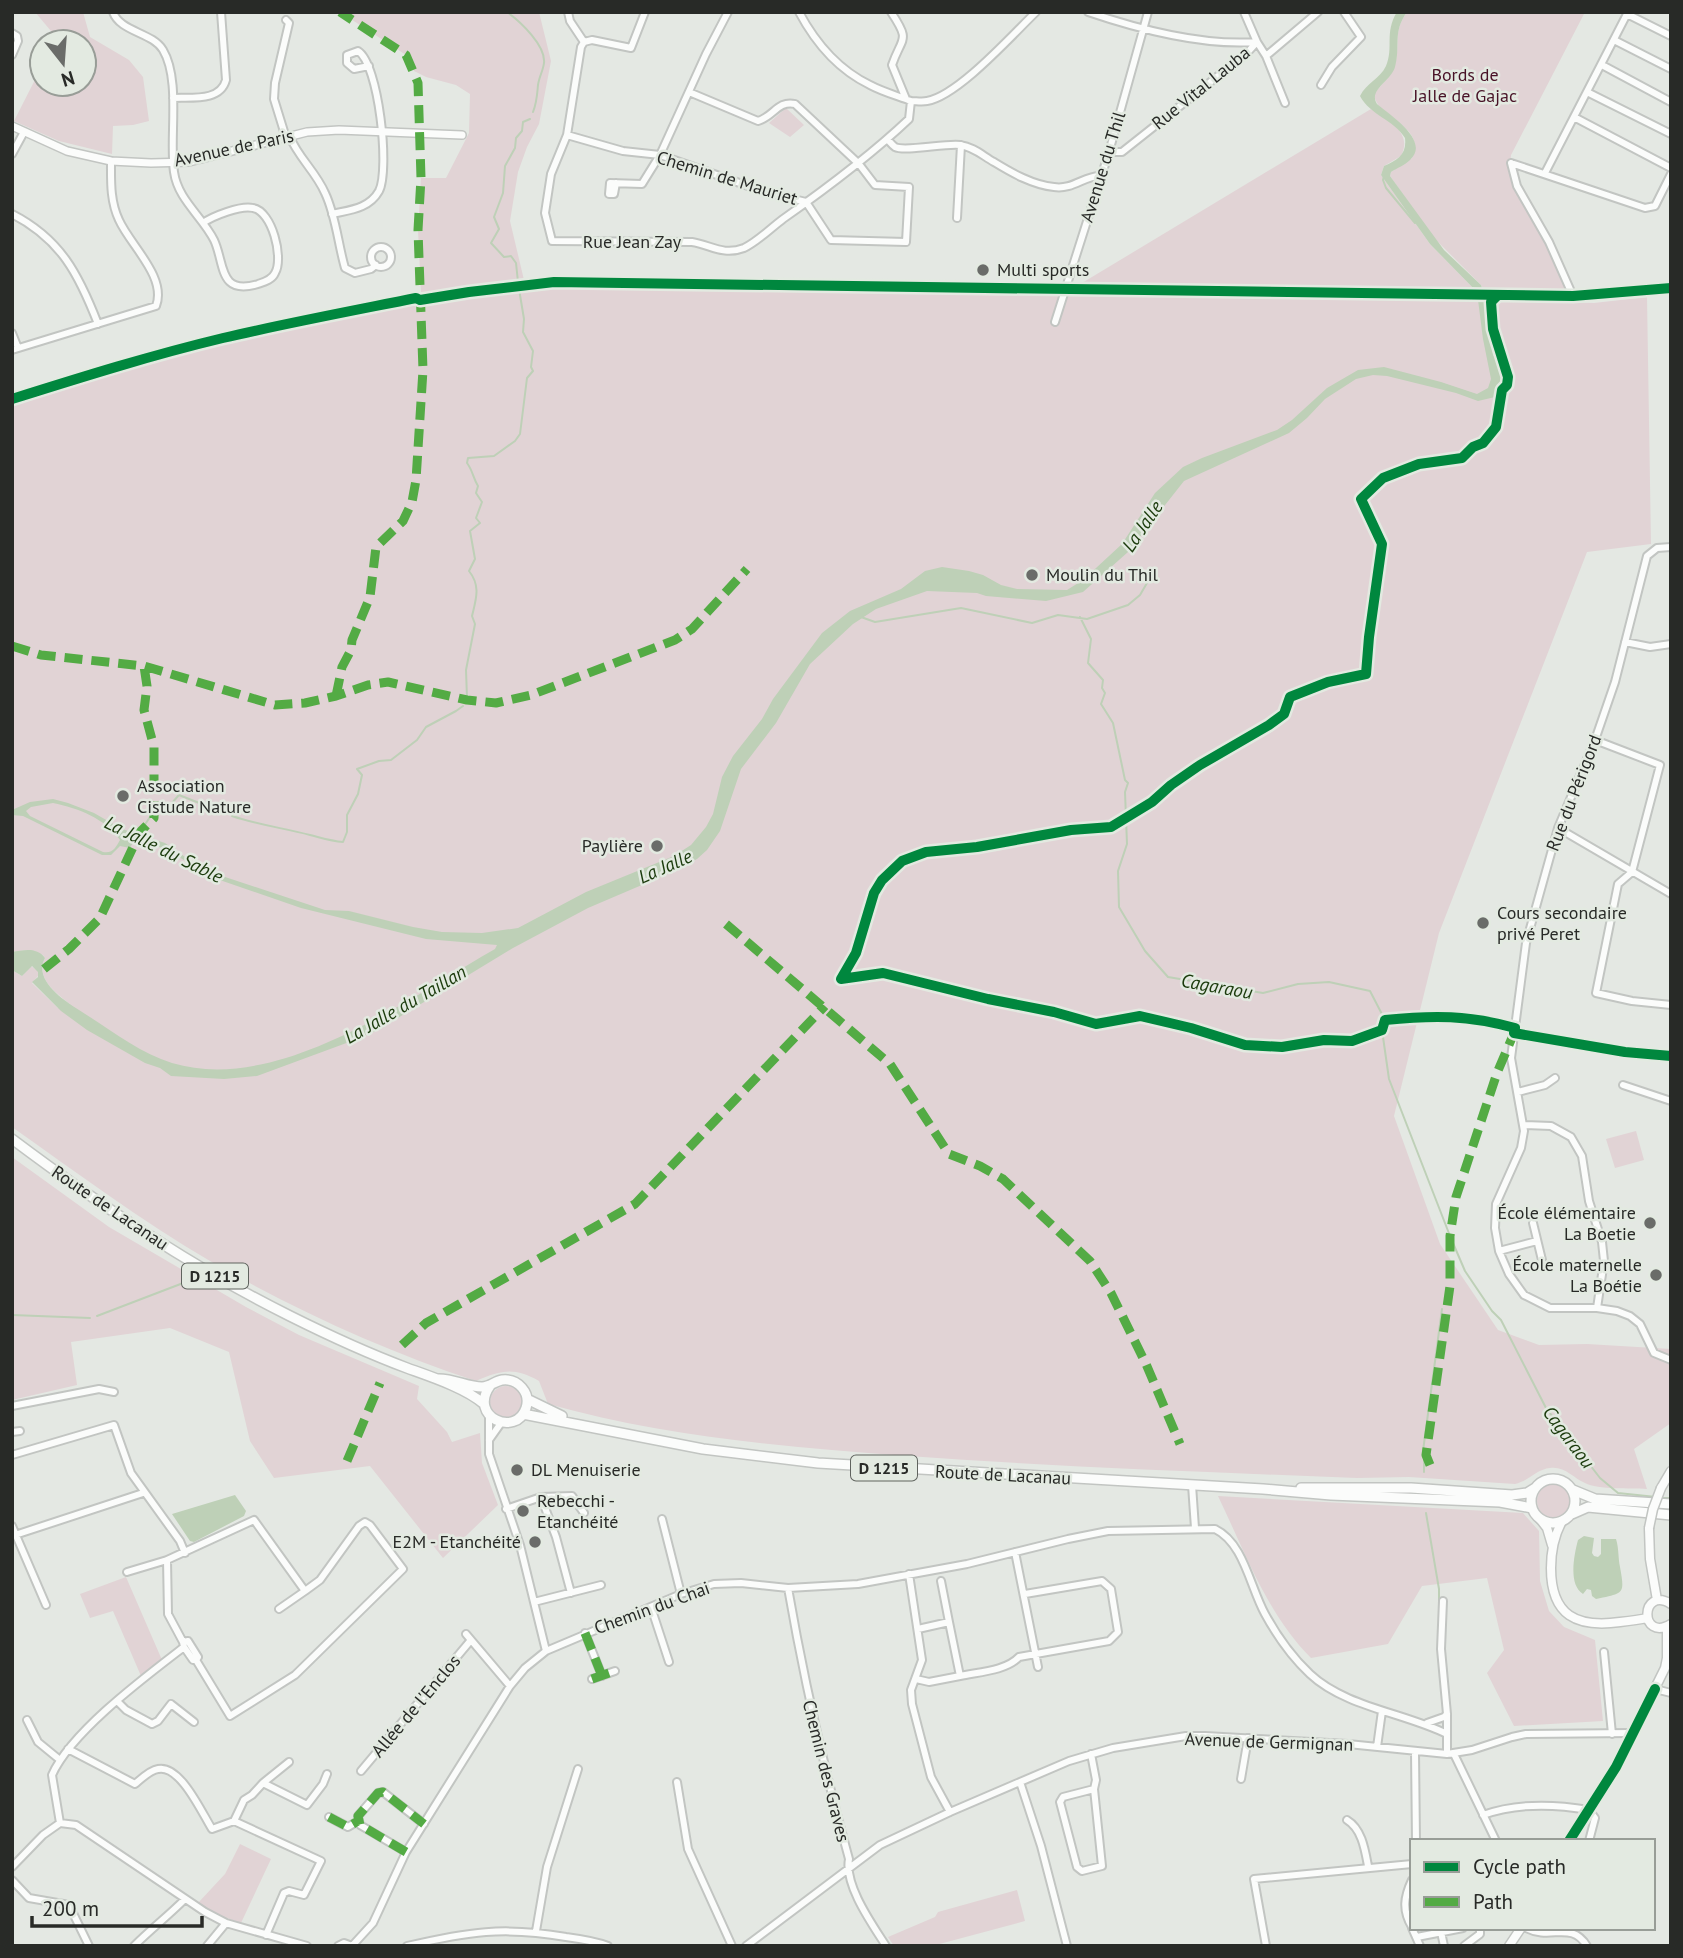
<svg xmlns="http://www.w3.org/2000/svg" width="1683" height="1958" font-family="'PT Sans',sans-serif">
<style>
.green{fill:#e1d3d5}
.water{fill:#bed0b7;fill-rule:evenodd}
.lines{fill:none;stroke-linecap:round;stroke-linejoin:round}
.stream{stroke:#bed0b7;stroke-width:2}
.minor-casing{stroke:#c2c5c2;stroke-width:10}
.tertiary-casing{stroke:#c2c5c2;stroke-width:10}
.secondary-casing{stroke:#c2c5c2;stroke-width:11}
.primary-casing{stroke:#c2c5c2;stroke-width:12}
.minor{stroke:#fbfcfb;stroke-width:6}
.tertiary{stroke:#fbfcfb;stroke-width:7}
.secondary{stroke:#fbfcfb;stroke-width:8}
.primary{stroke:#fbfcfb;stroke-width:9}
.secondary-bridge-casing{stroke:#c2c5c2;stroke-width:11;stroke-linecap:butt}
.secondary-bridge{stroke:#fbfcfb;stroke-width:8}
.quiet{stroke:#53ab44;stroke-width:9;stroke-dasharray:18 9;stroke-linecap:butt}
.cycleway-casing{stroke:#e3eae1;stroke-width:15}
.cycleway{stroke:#00873e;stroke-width:10}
.poi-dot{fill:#6a6c69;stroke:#e3eae1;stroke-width:2.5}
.labels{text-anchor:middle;stroke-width:5;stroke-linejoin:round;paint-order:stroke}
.shield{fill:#e3eae1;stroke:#60645f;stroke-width:2}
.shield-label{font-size:16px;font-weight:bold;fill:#282a27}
.park-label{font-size:18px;fill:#481327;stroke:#e3eae1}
.street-label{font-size:18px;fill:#282a27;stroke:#e3eae1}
.poi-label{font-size:18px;fill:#282a27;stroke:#e3eae1;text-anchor:start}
.water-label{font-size:19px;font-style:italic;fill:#1b3b0c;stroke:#e3eae1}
</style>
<rect width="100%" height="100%" fill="#e4e8e3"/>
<!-- green -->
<path class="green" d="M35 12H83L90 37 129 60 143 77 149 121 133 125 113 126 112 154 59 141 14 121 42 66V84H84V42H54L56 37Z
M340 12H539L551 61 539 124 527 147 518 172 510 221 524 280 1082 283 1371 109C1389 120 1413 133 1401 156L1384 166 1381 175 1430 244 1477 292 1461 299 1594 303 1647 297 1651 544 1587 552 1439 933 1394 1116 1440 1244 1498 1330 1539 1345 1587 1344 1671 1349V1423L1634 1449 1647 1489C1631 1488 1598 1490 1585 1483 1573 1478 1565 1466 1550 1468 1537 1469 1529 1481 1515 1484L1409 1477 1357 1478C1207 1472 1058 1467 908 1456 786 1447 666 1437 548 1404L539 1381C514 1367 502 1370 476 1381 383 1350 295 1310 210 1261 142 1221 77 1173 12 1127V970L22 976 31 966 38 971V976L32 983 58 1008 70 1004C56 993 35 978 45 958L43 955 28 950 12 952V401C143 358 275 326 411 302L421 292 418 230 421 178H446L469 133 470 94 456 85 426 77 414 71 406 55Z
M1407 12H1585L1511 155 1509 173 1516 190 1530 210 1569 292H1484L1481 285 1433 237 1390 176 1391 172 1412 158C1427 124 1377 121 1374 94 1382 84 1392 75 1396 61 1400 41 1393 32 1407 12Z
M786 108 804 125 790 137 769 123Z
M1636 1131 1644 1160 1615 1168 1606 1139Z
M12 1157 109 1227 246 1307 299 1335 419 1386 417 1399 447 1432 452 1442 480 1433 482 1463 498 1505 443 1558 370 1466 274 1478 250 1441 229 1352 170 1328 71 1342 77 1385 12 1400Z
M490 1402a16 16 0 1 1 32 0a16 16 0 1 1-32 0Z
M1537 1501a17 17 0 1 1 34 0a17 17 0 1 1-34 0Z
M1218 1496 1523 1513 1539 1531 1540 1581 1549 1611 1564 1627 1595 1640 1603 1721 1514 1726 1487 1673 1504 1650 1487 1578 1422 1586 1388 1644 1311 1658C1267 1614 1245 1552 1218 1496Z
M126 1577 162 1660 141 1676 113 1611 90 1618 80 1594Z
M240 1844 271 1859 241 1923 215 1914 198 1903 225 1874Z
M1017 1890 1025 1921 932 1946H894L888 1937 935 1917 938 1912Z"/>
<!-- water -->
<path class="water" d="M1397 12H1407C1392 33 1401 45 1395 67 1391 81 1368 90 1377 104 1390 115 1431 141 1410 160 1405 165 1397 168 1391 172L1390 176 1444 250 1481 285 1486 301 1493 355 1504 367 1507 376 1495 397 1478 401 1456 393 1387 376 1373 375 1356 379 1325 399 1307 418 1289 433 1184 481 1128 552 1083 592 1046 601 986 596 977 593 927 591 876 609 853 624 810 664 776 723 741 769 720 831 707 850 697 859 677 870 588 908 513 948 378 1030 360 1038 257 1076 224 1079 171 1076 160 1068 145 1063 87 1030 61 1011 32 982 38 977V972L32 966 22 976 12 970V952C24 950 37 947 45 958 33 980 63 1000 79 1010 108 1028 139 1053 172 1063 278 1095 407 999 495 949L497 945 426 939 301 908 211 877 171 852 136 837 130 848 120 846 111 855H102L23 816 12 815V810L30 802 53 799 68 803 94 813 122 829 165 843 204 870 325 910 349 911 413 927 442 932 482 933 518 928 586 892 674 856 691 845 706 827 713 814 722 777 733 756 762 719 773 699 822 633 850 611 901 589 925 571 942 567 969 571 983 575 1001 585 1017 589 1067 590 1083 580 1122 544 1155 493 1183 467 1202 458 1277 430 1292 420 1327 388 1358 370 1384 367 1441 382 1477 394 1488 388 1491 379 1483 339 1477 292 1430 244 1381 175 1384 166C1398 160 1407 154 1405 138 1394 120 1370 115 1360 96 1366 83 1380 79 1386 66 1394 47 1384 33 1397 12ZM53 803C78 808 106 819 120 840 116 847 113 854 103 852L30 816 26 811 31 807Z
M235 1495 246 1511 244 1516 194 1542 190 1541 172 1514Z
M1584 1536 1594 1538 1592 1553 1594 1556 1598 1557 1601 1554V1539H1616C1619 1548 1618 1558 1620 1567 1625 1595 1624 1593 1596 1599L1592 1596 1591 1590 1587 1589 1583 1594C1568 1585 1574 1555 1578 1540Z"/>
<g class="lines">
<!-- stream -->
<path class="stream" d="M507 12C521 22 546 46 544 63 543 71 539 77 538 85 537 95 537 102 533 112
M1384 176 1383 180 1386 188 1415 223
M518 282 516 263 511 256 504 257 491 243 499 229 494 217 503 193 505 166 515 148 516 138 522 131 523 122 530 119
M978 591 990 592
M861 617 875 622 961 608 1032 623 1058 615 1087 619 1128 605 1140 595 1147 583
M1080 617 1091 639 1088 663 1103 680 1102 688 1105 693 1101 704 1113 723 1125 780 1128 783 1125 792 1127 844 1118 871 1119 907 1145 951 1168 977 1263 993 1298 984 1329 982 1370 991 1385 1020 1476 1021 1513 1032
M467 698 466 670 475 624 472 616C476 599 481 586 469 571L475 559 470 531 480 523 476 518 482 502 476 493 478 486C473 478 473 471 467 463L468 458 494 456 515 441 520 434 527 378 533 371 531 367 533 351 523 332 524 319 519 289
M156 811 171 804 179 795 227 814
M232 816C258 825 284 828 310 835 322 838 331 841 343 842L347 832V815L358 794 362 775 357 769 379 761 391 760 417 740 426 727 456 711 463 706
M134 833 144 826 152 814
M1382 1030 1389 1079 1450 1236 1465 1271 1492 1311 1501 1320 1546 1408 1600 1478 1618 1493 1656 1497
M12 1315 90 1318
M97 1316 191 1280
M1423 1451 1442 1309
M1424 1458V1472
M1661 1498H1671
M1426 1513 1439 1589V1618"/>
<!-- minor casing -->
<g class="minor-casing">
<path id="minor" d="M113 12C120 32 152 32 163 50 181 80 169 138 174 172 178 200 202 216 214 240 225 263 218 296 258 284 264 282 272 280 275 273 284 258 272 211 253 208 241 205 213 216 203 223
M568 12 570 21 584 42
M645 12 631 48 592 40 584 42 581 47 567 135 551 174 545 213 552 241 692 242C711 245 723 256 744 248 757 242 771 228 783 219 827 188 870 156 909 119L911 101C916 101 922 102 927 101 958 96 1013 34 1036 12
M799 12C815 42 839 70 870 85 883 92 898 96 911 101
M891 12C911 42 902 36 892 65L906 99
M1088 12C1138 29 1204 46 1257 42L1244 12
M1627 14 1671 36
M12 33 17 36 18 41 12 55
M1614 40 1671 69
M1266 56 1285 103
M1602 65 1671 102
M1321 85 1332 67 1361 37 1344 12
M689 92 758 121C773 117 778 100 795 104L859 164 875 185 909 187 906 242 831 240 806 202
M1587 92 1671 134
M173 98C191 97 220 102 226 80L221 12
M1574 117 1671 168
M567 135 623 151 660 155 765 192 806 202
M290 137C298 157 316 172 325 193 336 216 338 244 345 268L355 273 371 269 376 265
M286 138 274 99 275 83 289 23 286 20
M887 139C890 142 892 145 895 147 905 152 946 143 960 145 974 147 983 156 994 162 1012 173 1033 185 1054 187 1073 190 1085 175 1101 176
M1109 152H1122L1247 53 1257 42 1266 56 1318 12
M12 154 24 132
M1511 163 1645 208 1655 206 1671 174
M1511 163 1517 186 1549 242 1573 296
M1545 173 1628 12
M616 183 614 194H609L610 183 642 184 660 155 706 54 728 12
M12 214C61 239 79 275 98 324
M332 214C349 210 369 209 379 191 390 170 379 64 358 51L347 55V63L354 69 369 66
M957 218 961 145
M371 257a10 10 0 1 1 20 0a10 10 0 1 1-20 0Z
M1055 322 1109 152 1148 12
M12 333 18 348
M12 350 156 306C167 277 130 245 119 220 110 201 111 181 111 161
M1671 547 1657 548 1647 556 1615 682 1595 740 1558 828 1526 943 1511 1058 1524 1131 1521 1148 1496 1204 1495 1228 1499 1251 1509 1274 1524 1295 1550 1308H1597L1617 1311 1630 1316 1640 1324 1654 1353 1671 1360
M1625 642 1650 647 1671 644
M1595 740 1660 765 1632 872 1618 884 1596 993 1632 1001 1671 1005
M1558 828 1671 894
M1623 1085 1671 1101
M1518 1092 1545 1085 1555 1078
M1525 1125 1551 1126 1571 1137 1582 1156 1589 1201 1602 1242 1604 1261 1597 1308
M1533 1223 1542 1260
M1499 1251 1537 1241
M12 1406 99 1389 114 1392
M489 1416V1454L520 1545 546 1651
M12 1432 20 1431
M489 1440 501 1423
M12 1455 114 1425 131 1473 180 1541 185 1553
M1192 1485 1195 1528
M541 1497 556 1537 571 1593
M506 1509 541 1497 572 1496 584 1513
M662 1519 681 1594
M12 1526 46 1605
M12 1536 143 1493
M1015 1552 1038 1667
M127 1572 167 1560 254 1520 305 1591 320 1580 359 1526 365 1522 370 1525 403 1569 295 1675 230 1716 196 1660H193L184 1647 183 1642 168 1614 167 1560
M909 1574 922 1660 911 1690 912 1704 931 1777 950 1812
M788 1588C804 1680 824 1769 849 1859 844 1885 872 1924 886 1946
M1443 1601 1441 1649 1447 1714V1754
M534 1602 601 1585
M651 1607 669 1662
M279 1609 305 1591
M949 1622 960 1676C978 1672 1006 1671 1019 1657L1109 1641 1118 1632 1111 1589 1102 1581 1025 1594
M918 1629 949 1622 941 1581
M585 1633 602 1676
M466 1634 510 1686
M183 1642 188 1641 198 1657 196 1660
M1604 1652 1612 1734
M592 1679 615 1671
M916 1679 929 1682 960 1676
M1655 1689 1671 1693
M118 1702 126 1710 152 1724 158 1721 171 1704 194 1722
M27 1720 38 1742 60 1760
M1427 1723 1444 1717 1447 1714
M1377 1747 1382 1711
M68 1749 135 1784C141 1779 150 1770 158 1769 180 1764 202 1813 212 1829L234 1821
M1415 1752 1416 1841
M1091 1754 1096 1780 1094 1789 1063 1797 1060 1802 1077 1867 1082 1871 1102 1866 1094 1789
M1454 1754 1496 1841
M361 1771 471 1640
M1241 1779 1248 1738
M677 1782 688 1849 732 1946
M1020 1782 1041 1846 1067 1946
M263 1783 289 1762
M1483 1815C1516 1803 1554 1804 1589 1810L1595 1818 1589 1841
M329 1817 348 1827 358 1821
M1347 1820C1362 1829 1365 1850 1368 1866
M234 1821 321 1861 304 1895 289 1891 284 1893 266 1935
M234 1821 244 1800 252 1795 263 1783 307 1805 323 1784 327 1774
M60 1823 52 1775C71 1732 145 1677 184 1647
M406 1852 360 1825 358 1816 378 1793 383 1792 424 1824
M12 1867 43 1835 60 1823 76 1825 205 1912 226 1923 307 1946
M12 1880 29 1898 69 1905 89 1946
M1412 1880C1404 1897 1402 1910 1412 1927
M1412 1928 1420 1946
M1526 1928C1551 1941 1571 1920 1587 1946
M536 1931 547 1867 578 1769
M1441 1932 1444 1946
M1417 1937 1463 1928
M134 1946C151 1929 168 1916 185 1899
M207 1946 226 1923
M338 1946 344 1943 352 1946
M352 1946 373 1923 406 1852 510 1686 525 1668 546 1651 681 1594 714 1584 741 1583 788 1588 858 1584 967 1564 1068 1539 1108 1531 1215 1529C1244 1543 1250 1587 1265 1614 1277 1636 1292 1657 1310 1674 1345 1707 1405 1713 1447 1734
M407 1946C467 1932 504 1926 566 1937 581 1939 595 1941 608 1946
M746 1946 880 1845 950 1812 1069 1761 1113 1748 1186 1736H1205L1348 1744 1447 1754 1472 1750 1512 1737 1526 1734 1633 1733
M1266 1946 1254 1879 1412 1864
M1464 1946 1480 1934V1928"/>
</g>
<!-- tertiary casing -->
<g class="tertiary-casing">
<path id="tertiary" d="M12 126 67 151 111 161 151 163 189 162 307 132 339 130 462 135"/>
</g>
<!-- secondary casing -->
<g class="secondary-casing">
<path id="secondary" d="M1661 1488 1671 1471
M1540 1519 1547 1528 1552 1545
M1562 1521C1554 1536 1551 1551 1551 1568 1551 1616 1577 1628 1620 1622 1629 1621 1638 1620 1647 1618
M1649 1528 1650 1559 1657 1600
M1671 1604C1640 1585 1639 1643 1671 1624
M1569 1841 1616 1767 1665 1668 1667 1658V1627
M1509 1946 1521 1928"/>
</g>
<!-- primary casing -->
<g class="primary-casing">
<path id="primary" d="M12 1139C100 1205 191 1267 290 1316 328 1335 367 1353 407 1368 429 1376 466 1388 484 1404
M439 1379C454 1379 468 1387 482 1387 490 1387 495 1381 502 1380 518 1378 531 1393 526 1408 516 1438 468 1417 490 1386
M527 1399 562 1416
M523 1414 703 1449 818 1463 1263 1489 1331 1495 1500 1502 1532 1508
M1531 1501a22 22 0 1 1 44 0a22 22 0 1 1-44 0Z
M1301 1488H1411L1512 1495 1527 1493 1535 1488
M1573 1490 1595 1499 1671 1504
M1572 1514 1588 1507 1671 1515"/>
</g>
<!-- minor -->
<use href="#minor" class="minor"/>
<!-- tertiary -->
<use href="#tertiary" class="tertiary"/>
<!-- secondary -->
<use href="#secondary" class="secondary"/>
<!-- primary -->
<use href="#primary" class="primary"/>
<!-- secondary-bridge casing -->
<g class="secondary-bridge-casing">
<path id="secondary-bridge" d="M1649 1528 1653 1509 1661 1488"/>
</g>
<!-- secondary-bridge -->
<use href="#secondary-bridge" class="secondary-bridge"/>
<!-- quiet -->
<path class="quiet" d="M12 646 41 655 144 666 275 705 305 703 336 696 368 685 388 682 467 700 496 703 531 695 675 640 692 629 747 569
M336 696 342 667 351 650 352 640 370 597 376 547 403 521 412 502 416 480 423 370 418 230 421 178 418 83 406 55 340 12
M726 924 890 1064 949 1154 980 1166 1003 1179 1090 1261 1111 1293 1146 1364 1180 1444
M44 969 69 949 100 918 140 832 154 818V747L144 710 147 686 144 666
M402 1345 426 1323 635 1204 825 1006
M347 1461 380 1383
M1430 1465 1426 1455 1450 1286V1236L1456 1197 1497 1073 1514 1033
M585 1633 602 1676
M592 1679 615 1671
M329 1817 348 1827 358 1821
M406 1852 360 1825 358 1816 378 1793 383 1792 424 1824"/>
<!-- cycleway casing -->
<g class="cycleway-casing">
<path id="cycleway" d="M1498 295 1491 302 1493 329 1508 377 1507 385 1502 390 1496 427 1483 443 1473 447 1462 458 1419 464 1383 478 1361 499 1382 544 1369 637 1366 674 1328 682 1290 697 1284 714 1269 725 1200 765 1171 785 1152 802 1111 827 1071 830 977 847 926 852 902 861 882 880 874 893 856 953 841 979 883 973 988 999 1054 1012 1096 1024 1140 1016 1191 1028 1245 1045 1282 1047 1324 1040 1352 1041 1382 1030 1385 1020C1434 1015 1468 1015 1515 1028L1514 1033 1625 1052 1671 1056
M12 399C82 377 152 355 223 338 287 323 351 311 416 298L420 300 469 292 554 282 1573 296 1671 288
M1569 1841 1616 1767 1655 1689"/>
</g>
<!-- cycleway -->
<use href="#cycleway" class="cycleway"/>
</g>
<!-- markers -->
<g class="poi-dot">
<circle cx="983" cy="270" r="7"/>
<circle cx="1032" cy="575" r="7"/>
<circle cx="123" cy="796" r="7"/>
<circle cx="657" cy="846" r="7"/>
<circle cx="1483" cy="923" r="7"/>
<circle cx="1650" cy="1223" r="7"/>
<circle cx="1656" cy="1275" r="7"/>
<circle cx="517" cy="1470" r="7"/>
<circle cx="523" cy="1511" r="7"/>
<circle cx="535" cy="1542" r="7"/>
</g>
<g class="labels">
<!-- shield labels -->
<g class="shield">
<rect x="182" y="1263.5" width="66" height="25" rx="5"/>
<rect x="851" y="1455.5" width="66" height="25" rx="5"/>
</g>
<g class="shield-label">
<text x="215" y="1282">D 1215</text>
<text x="884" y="1474">D 1215</text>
</g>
<!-- park labels -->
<g class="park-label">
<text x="1465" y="81">Bords de<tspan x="1465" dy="21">Jalle de Gajac</tspan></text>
</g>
<!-- street labels -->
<g class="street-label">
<text transform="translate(1201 88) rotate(-39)" y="6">Rue Vital Lauba</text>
<text transform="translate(234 148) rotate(-12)" y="6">Avenue de Paris</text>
<text transform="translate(1103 167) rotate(-73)" y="6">Avenue du Thil</text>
<text transform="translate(727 178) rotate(17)" y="6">Chemin de Mauriet</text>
<text x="632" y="248">Rue Jean Zay</text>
<text transform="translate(1574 793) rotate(-69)" y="6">Rue du Périgord</text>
<text transform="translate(110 1208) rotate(34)" y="6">Route de Lacanau</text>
<text transform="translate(1003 1475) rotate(3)" y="6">Route de Lacanau</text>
<text transform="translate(652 1608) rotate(-20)" y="6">Chemin du Chai</text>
<text transform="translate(416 1706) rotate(-50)" y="6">Allée de l'Enclos</text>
<text transform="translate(1269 1742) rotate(2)" y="6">Avenue de Germignan</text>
<text transform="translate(826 1771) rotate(76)" y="6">Chemin des Graves</text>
</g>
<!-- poi labels -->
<g class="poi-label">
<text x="997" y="276">Multi sports</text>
<text x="1046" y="581">Moulin du Thil</text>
<text x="137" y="792">Association<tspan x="137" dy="21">Cistude Nature</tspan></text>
<text x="643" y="852" text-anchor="end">Paylière</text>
<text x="1497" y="919">Cours secondaire<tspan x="1497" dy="21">privé Peret</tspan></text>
<text x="1636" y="1219" text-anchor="end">École élémentaire<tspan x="1636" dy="21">La Boetie</tspan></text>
<text x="1642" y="1271" text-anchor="end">École maternelle<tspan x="1642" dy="21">La Boétie</tspan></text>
<text x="531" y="1476">DL Menuiserie</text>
<text x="537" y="1507">Rebecchi -<tspan x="537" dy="21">Etanchéité</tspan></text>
<text x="521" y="1548" text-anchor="end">E2M - Etanchéité</text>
</g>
<!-- water labels -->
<g class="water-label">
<text transform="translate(1142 526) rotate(-56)" y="7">La Jalle</text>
<text transform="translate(164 849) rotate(26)" y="7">La Jalle du Sable</text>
<text transform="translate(665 866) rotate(-24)" y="7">La Jalle</text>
<text transform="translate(1217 986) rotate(10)" y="7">Cagaraou</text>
<text transform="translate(405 1004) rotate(-30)" y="7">La Jalle du Taillan</text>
<text transform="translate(1569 1437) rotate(53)" y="7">Cagaraou</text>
</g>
</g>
<!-- border -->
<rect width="1683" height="1958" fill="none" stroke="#282a27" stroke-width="28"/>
<!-- legend -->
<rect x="1410" y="1839" width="245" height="91" fill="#e3eae1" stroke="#989d97" stroke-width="2"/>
<rect x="1424" y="1862" width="35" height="10" fill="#00873e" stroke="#989d97" stroke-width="2"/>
<text x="1473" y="1874" font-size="21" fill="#282a27">Cycle path</text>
<rect x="1424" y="1897" width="35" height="10" fill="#53ab44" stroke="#989d97" stroke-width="2"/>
<text x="1473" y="1909" font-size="21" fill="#282a27">Path</text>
<!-- north arrow -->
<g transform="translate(63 63) rotate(163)"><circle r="33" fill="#e3eae1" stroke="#989d97" stroke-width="2"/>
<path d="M0-5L12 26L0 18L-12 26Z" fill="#6a6c69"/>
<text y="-10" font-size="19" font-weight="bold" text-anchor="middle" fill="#282a27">N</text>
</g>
<!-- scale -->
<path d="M32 1916v10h170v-10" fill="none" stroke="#282a27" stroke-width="3.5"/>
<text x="42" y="1916" font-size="21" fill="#282a27" stroke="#e3eae1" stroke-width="5" paint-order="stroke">200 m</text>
</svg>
